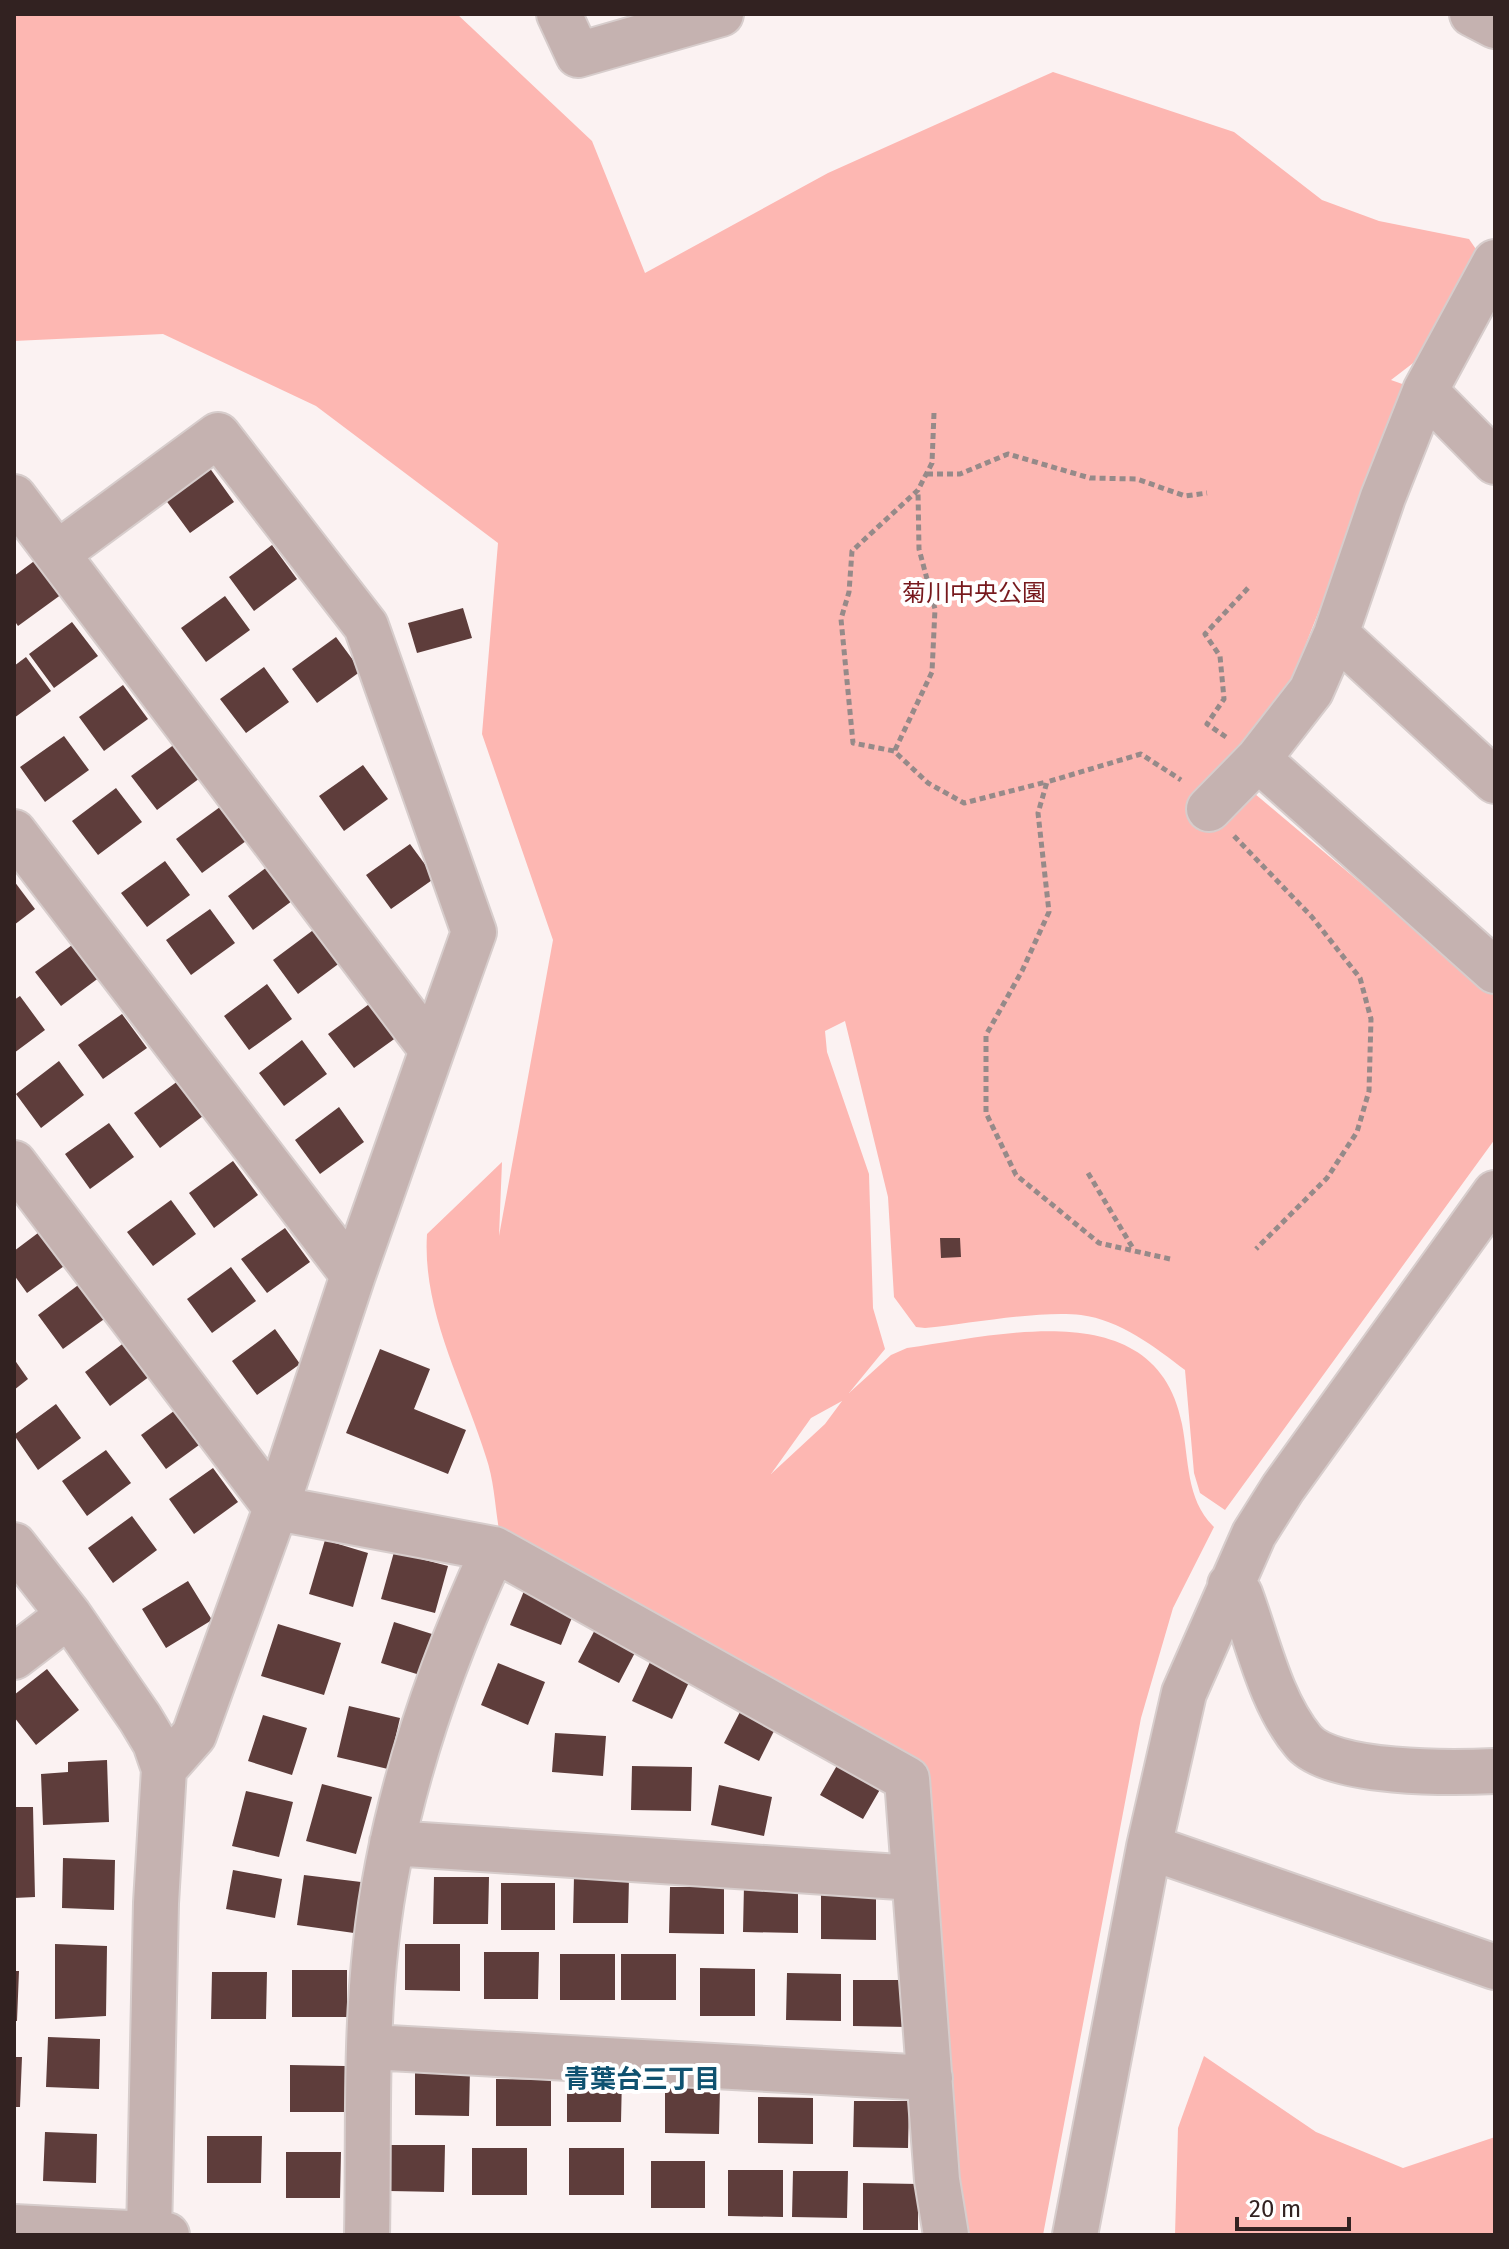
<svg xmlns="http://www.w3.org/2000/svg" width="1509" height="2249" font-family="'Fira Sans','Noto Sans JP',sans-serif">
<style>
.green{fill:#fdb7b2;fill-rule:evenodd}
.building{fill:#5e3d3b}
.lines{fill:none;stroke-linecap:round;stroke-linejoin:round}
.minor-casing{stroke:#d7cdcc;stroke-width:48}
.path{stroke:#968a89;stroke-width:5;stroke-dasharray:6 4;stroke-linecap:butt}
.minor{stroke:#c5b2b0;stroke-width:44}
.labels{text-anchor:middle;stroke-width:8;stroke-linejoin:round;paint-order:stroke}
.park-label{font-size:24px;fill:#77191d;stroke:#fff}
.neighbourhood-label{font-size:26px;font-weight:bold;fill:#0f5270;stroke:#fff}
</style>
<rect width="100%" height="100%" fill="#fbf2f2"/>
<!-- green -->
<path class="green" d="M14 14H457L592 141 645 273 828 173 1053 72 1234 132 1322 200 1379 221 1469 239 1482 258 1434 347 1391 380 1408 386 1290 684 1223 767 1495 996V1139L1225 1510 1200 1493 1194 1473 1185 1370C1155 1347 1120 1320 1081 1315 1040 1310 969 1324 925 1328L916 1327 894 1297 888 1197 845 1021 825 1031 827 1052 869 1174 873 1308 885 1349 849 1393 891 1355 907 1348C1001 1335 1157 1293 1182 1424 1189 1460 1186 1500 1214 1527L1173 1608 1141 1718 1043 2235H961L921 1770 499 1530C495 1506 494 1480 486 1457 464 1385 422 1312 427 1234L502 1162 499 1236 553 940 482 734 498 543 316 406 163 334 14 341ZM842 1401 825 1424 771 1474 811 1418Z
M1204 2056 1316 2132 1403 2168 1495 2137V2235H1175L1178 2128Z"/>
<!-- building -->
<path class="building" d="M209 467 234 502 190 533 165 499Z
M272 545 297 579 254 611 229 577Z
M37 559 62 594 18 626 14 620V576Z
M225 596 250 630 206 662 181 628Z
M463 608 472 638 417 653 408 623Z
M72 622 98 656 54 688 29 654Z
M336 637 361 671 317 703 292 669Z
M26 657 51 691 14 718V666Z
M264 667 289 702 246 733 220 699Z
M123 685 148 719 104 751 79 717Z
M64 736 89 770 45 802 20 767Z
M175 744 200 778 157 810 131 776Z
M363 765 388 799 344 831 319 796Z
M116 788 142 822 98 855 72 821Z
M220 807 246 841 202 873 176 839Z
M410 844 435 878 391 909 366 875Z
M165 861 190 895 147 927 121 893Z
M271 864 296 898 253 930 228 896Z
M14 881 35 909 14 925Z
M210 909 235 943 191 975 166 940Z
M316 928 341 962 298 994 273 960Z
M79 940 104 974 61 1006 35 972Z
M267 984 292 1019 249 1050 224 1016Z
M20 996 45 1030 14 1053V1000Z
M372 1002 397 1037 354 1068 328 1034Z
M122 1014 147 1048 103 1079 78 1045Z
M302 1040 327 1074 284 1106 259 1073Z
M59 1061 84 1095 41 1128 16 1094Z
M178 1081 203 1116 160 1148 134 1113Z
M339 1107 364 1142 320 1174 295 1140Z
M109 1123 134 1157 90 1189 65 1154Z
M233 1161 258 1195 214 1228 189 1193Z
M171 1200 196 1234 153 1266 127 1232Z
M46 1227 71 1261 27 1293 14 1275V1251Z
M285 1228 310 1262 267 1293 241 1259Z
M940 1238H960L961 1257 941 1258Z
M231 1267 256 1301 212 1333 187 1299Z
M81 1283 107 1317 63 1349 38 1315Z
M275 1329 300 1364 257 1395 232 1361Z
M129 1339 154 1373 110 1406 85 1372Z
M380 1349 430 1369 414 1409 466 1430 448 1474 346 1433Z
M14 1359 28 1379 14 1390Z
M185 1403 210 1437 166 1469 141 1435Z
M56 1404 81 1438 38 1470 14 1435Z
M106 1450 131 1483 87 1516 62 1481Z
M213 1468 238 1502 194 1534 169 1499Z
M132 1516 157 1550 113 1583 88 1548Z
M325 1540 368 1553 353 1607 309 1594Z
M394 1552 448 1566 435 1613 381 1599Z
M188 1581 212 1620 166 1648 142 1609Z
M524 1591 575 1610 561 1645 510 1625Z
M394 1622 432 1634 420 1675 381 1663Z
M278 1624 341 1643 324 1695 261 1676Z
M598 1624 639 1645 619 1683 578 1662Z
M650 1662 690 1680 672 1719 632 1701Z
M498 1663 545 1682 528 1725 481 1705Z
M47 1669 79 1710 36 1745 14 1717V1695Z
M349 1706 400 1718 388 1769 337 1757Z
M740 1712 775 1729 759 1761 724 1743Z
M263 1715 307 1728 292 1775 248 1761Z
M555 1733 606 1736 603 1776 552 1772Z
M107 1760 109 1822 43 1825 41 1774 68 1772V1762Z
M839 1762 882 1786 863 1819 820 1795Z
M632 1766 692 1767 691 1811 631 1810Z
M322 1784 372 1797 356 1854 306 1841Z
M719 1785 772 1797 764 1836 711 1825Z
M246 1791 293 1802 279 1857 232 1846Z
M14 1807H33L35 1897 14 1898Z
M63 1858 115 1860 114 1910 62 1908Z
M233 1870 282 1879 275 1918 226 1909Z
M304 1875 361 1882 354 1933 297 1925Z
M574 1876 629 1877 628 1923H573Z
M434 1877H489L488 1924H433Z
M501 1883H555V1930H501Z
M744 1885 798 1886V1933L743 1932Z
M670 1887H724V1934L669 1933Z
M821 1893H876V1940L821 1939Z
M55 1944 107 1946 106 2016 55 2019Z
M405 1944H460V1991L405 1990Z
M484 1952H539L538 1999H484Z
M560 1954H615V2000H560Z
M621 1954H676V2000H621Z
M700 1968 755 1969V2016H700Z
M292 1970H347V2017H292Z
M14 1971H19L17 2021H14Z
M212 1972H267L266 2019H211Z
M787 1973 841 1974V2021L786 2020Z
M853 1980H908V2027L853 2026Z
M48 2037 100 2039 99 2089 46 2087Z
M14 2057H22L20 2107H14Z
M290 2065 345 2066V2112H290Z
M415 2068 470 2069 469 2116 415 2115Z
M567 2075 622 2076 621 2122H567Z
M496 2079 551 2080V2126H496Z
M665 2086H720L719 2134 665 2133Z
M758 2097 813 2098V2144L758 2143Z
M854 2101H909L908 2148 853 2147Z
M45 2132 97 2134 96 2183 43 2181Z
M207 2136H262L261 2183H207Z
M390 2145H445L444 2192 389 2191Z
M472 2148H527V2195H472Z
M569 2148H624V2195H569Z
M286 2152H341L340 2198H286Z
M651 2161H705V2208H651Z
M728 2170H783V2217L728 2216Z
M793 2171H848L847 2218 792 2217Z
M863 2183 918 2184V2230H863Z"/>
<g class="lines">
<!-- minor casing -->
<g class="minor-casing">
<path id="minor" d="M559 14 578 55 721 14
M1472 14 1495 26
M1425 391 1495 462
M14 497 432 1050 353 1275 276 1508 194 1735 164 1769
M58 553 218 435 366 626 474 932 432 1050
M1336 634 1495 781
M1258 759 1495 971
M1209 809 1258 759 1311 691 1336 634 1383 497 1425 391 1495 262
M14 832 353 1275
M14 1163 276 1508 494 1549 907 1779 937 2180 946 2235
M14 1545 69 1615 140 1718 155 1743 164 1769 156 1903 149 2235
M1230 1585 1240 1594C1258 1642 1270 1701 1303 1741 1330 1775 1454 1773 1495 1771
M14 1657 69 1615
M392 1843 914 1878
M1149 1847 1495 1967
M371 2047 930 2078
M14 2227 167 2235
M367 2235C369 2138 365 2040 376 1943 391 1806 436 1674 494 1549
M1075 2235 1149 1847 1184 1693 1254 1534 1283 1488 1495 1193"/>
</g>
<!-- path -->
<path class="path" d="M934 413 932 463 918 490 852 551 849 592 841 619 853 743 894 751 928 783 964 803 1046 782
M927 474H960L1008 454 1090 478 1137 479 1185 496 1207 493
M1226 737 1207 724 1224 699 1220 656 1205 634 1249 587
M895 750 932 672 935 609 919 549 918 491
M1234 836 1312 917 1360 978 1371 1019 1369 1091 1357 1132 1327 1178 1256 1249
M1088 1173 1134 1250
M1170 1259 1099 1243 1016 1175 986 1113V1035L1022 971 1049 912 1038 813 1047 782 1141 754 1181 780"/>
<!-- minor -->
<use href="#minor" class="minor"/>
</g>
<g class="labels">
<!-- park labels -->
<g class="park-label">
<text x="974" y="601">菊川中央公園</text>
</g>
<!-- neighbourhood labels -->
<g class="neighbourhood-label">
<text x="642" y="2088">青葉台三丁目</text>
</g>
</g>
<!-- border -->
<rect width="1509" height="2249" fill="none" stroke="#322221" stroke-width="32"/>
<!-- scale -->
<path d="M1237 2217v12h112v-12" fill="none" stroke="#322221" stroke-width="4"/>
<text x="1249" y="2217" font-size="24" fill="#322221" stroke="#ffffff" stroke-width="6" paint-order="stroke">20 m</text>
</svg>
